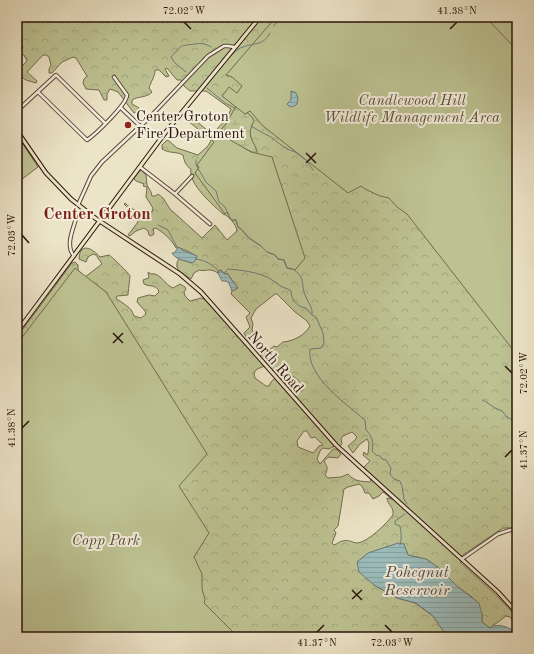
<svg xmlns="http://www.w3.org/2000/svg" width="534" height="654" font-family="'Old Standard TT',serif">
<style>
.forest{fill:url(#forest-crowns);stroke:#746a4e;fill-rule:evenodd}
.wetland{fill:url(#wetland-marsh);stroke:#746a4e}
.green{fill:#bdc292;stroke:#746a4e}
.water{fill:url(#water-rules);stroke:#6e7976}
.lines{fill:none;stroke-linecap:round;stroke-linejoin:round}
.stream{stroke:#6e7976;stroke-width:1}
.minor-casing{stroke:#5a473a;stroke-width:4.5}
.major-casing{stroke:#2a130b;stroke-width:5}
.minor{stroke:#f3eddb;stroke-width:2.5}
.major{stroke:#ece4c7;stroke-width:3}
.ticks{fill:none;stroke:#2a130b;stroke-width:1.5}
.poi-dot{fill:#8f2418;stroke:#f3eddb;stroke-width:1.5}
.labels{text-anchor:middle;stroke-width:4;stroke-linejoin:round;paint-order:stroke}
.park-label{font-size:15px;font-style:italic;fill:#5d503a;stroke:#f3eddb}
.poi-label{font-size:15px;fill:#2a130b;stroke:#f3eddb;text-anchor:start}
.street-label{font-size:15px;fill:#2a130b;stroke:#f3eddb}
.water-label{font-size:16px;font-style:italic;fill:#524e49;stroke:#f3eddb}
.quarter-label{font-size:17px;font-weight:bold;fill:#7a1f14;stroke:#f3eddb}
.neatline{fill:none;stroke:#2a130b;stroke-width:1.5}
.ticks-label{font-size:10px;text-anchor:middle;fill:#2a130b}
</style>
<defs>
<pattern id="forest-crowns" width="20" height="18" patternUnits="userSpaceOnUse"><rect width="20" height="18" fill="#bdc292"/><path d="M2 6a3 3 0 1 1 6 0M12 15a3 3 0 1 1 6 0" fill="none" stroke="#a3a67d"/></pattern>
<pattern id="wetland-marsh" width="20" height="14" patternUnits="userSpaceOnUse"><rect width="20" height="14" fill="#bdc292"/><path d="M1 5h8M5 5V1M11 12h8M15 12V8" fill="none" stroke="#a3a67d"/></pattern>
<pattern id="water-rules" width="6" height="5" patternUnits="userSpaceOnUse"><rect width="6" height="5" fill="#9bbdbd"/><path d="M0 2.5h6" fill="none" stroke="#86a2a1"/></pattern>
</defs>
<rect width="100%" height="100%" fill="#ece4c7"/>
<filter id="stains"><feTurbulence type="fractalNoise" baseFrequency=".005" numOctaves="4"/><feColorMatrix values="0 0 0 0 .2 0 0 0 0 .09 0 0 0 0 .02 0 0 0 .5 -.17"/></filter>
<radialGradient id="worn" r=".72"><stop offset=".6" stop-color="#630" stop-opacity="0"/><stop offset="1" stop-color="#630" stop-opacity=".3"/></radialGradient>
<!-- forest -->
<path class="forest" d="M17 17H512L513 20 517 22V528H503L463 555 460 562C470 572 514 609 517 620 518 622 517 624 517 626L510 617 506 616 490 628 482 622V614L472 597 458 587 439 568 426 559 408 555 404 545C386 546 371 550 357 562L374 585 397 598 415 603 433 616 446 635V637H390L387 634 386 635V637H17V337L72 263 75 262 78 265V270L85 277 102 264 96 255 93 254 88 257 86 262 79 259C80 241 93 249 100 257L109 255C112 257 129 273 130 276 130 277 128 293 128 295L117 296 116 298C124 305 131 306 134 316L141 318 146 314 145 311 137 302 138 298 149 295 155 296 159 292C157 284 149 287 144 284L143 280 149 278 148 272 151 274C160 272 165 285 173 288L180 284 185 287 186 289 184 292 185 296 190 301 201 298 206 300 256 357 263 355 274 346 277 347 283 342C294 341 305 335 310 326L307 321 295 312 277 294H275L256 309 251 318 253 324 252 330 256 336 253 341H248L244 333 250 327 246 317 250 313 231 294 232 291 238 288 227 273 225 274 221 270 218 271V273C208 267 207 272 199 270L194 273 191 279C183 274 172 269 179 259L192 263 197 257C192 253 181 247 176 248 171 239 164 233 156 228L153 229 154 234 151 236 149 235 148 231 144 228 136 231 130 236 128 235 138 222 136 216 124 204 125 203C132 210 142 215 152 212L153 208 146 197 147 187 143 186 144 184 136 181 134 179 136 174 141 170 146 175 147 185 151 192 152 196H155L158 194 163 198 170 209 202 238 215 225 227 240 237 231C236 224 229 216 223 214 213 205 188 184 191 169 186 166 184 161 183 155 176 151 170 154 162 149V145L167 140 169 141 177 148 198 155 208 146 217 129 227 118 231 109 206 91H190L184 86 181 80H177L167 68 165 69 169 76 166 77 159 70H155C155 77 151 81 149 88L152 92C147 98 138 96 132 100V104L139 108 137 112 134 113 118 92 110 89 107 94V100H104L99 90 86 89 83 83 84 79 87 76 76 58 73 57 62 62 52 73H49V69L51 65 49 57 46 55H43L27 72 37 81 36 83 26 80 17 74V66L21 67 27 61 24 55 18 52 23 48 21 43 17 39ZM226 124 251 126C249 135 251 140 256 148L220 131ZM265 366 275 378 271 382 269 386H266L255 378 254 373 257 369ZM290 375C297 378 301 382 303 389L302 391 297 392C292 390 284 387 284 380ZM304 431H307L311 438 315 437 323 445 319 446 313 453 298 447 297 441ZM352 432 357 437 355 440 348 446 353 453 360 444 367 439 369 443 368 454H366L364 452 363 455 370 461 364 467 371 480 370 482C361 481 355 482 348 474L341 477 328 478 325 475C326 473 327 471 327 469 328 464 320 462 329 457L338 458 341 454 336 449H333L320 464 317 459 320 451 323 448 329 449 337 445 340 446 342 444 341 439 343 436ZM359 484 362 486 365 493H369L373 499 379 496 383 492 392 499 387 498C388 506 394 506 393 515 386 524 369 541 358 543 353 543 348 539 343 541 340 541 337 544 334 545L332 543 336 533 334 530 338 526 344 489 348 487Z"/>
<!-- wetland -->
<path class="wetland" d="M237 104 252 117 254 121C245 138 255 140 258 155L220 136V131L226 124Z"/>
<!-- green -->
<path class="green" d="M276 17H312L314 19 316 17H494L491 23 517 50V355L407 214 397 207 389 198 380 196 365 189 361 186 348 193 263 126 250 111 245 114 222 96 229 87 237 93 242 86 232 77 226 75Z
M191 117 207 130 220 134 251 152 272 157 305 258 295 270 287 268 284 260 278 259 275 255 267 252 261 246 249 238 241 229 238 227 236 220H231L227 212 225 214 195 173 199 167 197 165 214 142 188 121Z
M17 135 38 167 17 183Z
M75 268 106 292 207 454 179 486 209 533 194 557 202 574V589L205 599 204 603 238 637H17V344Z"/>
<!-- water -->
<path class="water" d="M291 91 296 93 298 98 297 104C294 107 289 108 287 104L291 100Z
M179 247 182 250 197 256 195 261 192 263C184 260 176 260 172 253H174Z
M220 270 225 274H228L233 282 238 288 232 291 229 283 226 281H222L218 273Z
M398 543 404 544 408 555 426 559 439 568 458 587 479 603 482 614V622L490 628C499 622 508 628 517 632V637H446V635L433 616 416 603 397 598 374 585 359 572 357 562 368 553Z"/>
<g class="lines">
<!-- stream -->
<path class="stream" d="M274 26 280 17
M228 59C233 54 236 49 243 47 256 42 263 46 270 33
M186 72 175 63 171 57C183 44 179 46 195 44 202 43 204 43 211 47
M207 88 225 103 235 108
M251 126 261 132 271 137 277 142 287 149 295 152 306 160 313 170
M196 160V165L206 182 216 191 219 202 225 207 231 220H236L238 227 241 229 249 238 261 246 267 252 275 255 278 259 284 260 287 268C293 268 294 270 298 273 305 280 301 288 306 297 308 303 313 307 312 314
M158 225 168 230 177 247
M196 259C205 260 213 265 219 271
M224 273 228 269C241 270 257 272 269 278 272 280 276 283 279 285 283 288 287 288 291 291 291 300 297 307 306 308L312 315 316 317 323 333 324 343 321 348 310 349C306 376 346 404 365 420L366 430C372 436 374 442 372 451L376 455 380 456 382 459 386 460 391 468 390 474 394 479 400 481 402 486 404 499 407 504
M483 400 495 408 502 411 507 417 517 422
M400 545C402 539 401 532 400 526L395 524V521L405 514"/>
<!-- minor casing -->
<g class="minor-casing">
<path id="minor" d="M38 92 87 140C95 135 127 104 127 95L114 77
M121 108 140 126
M17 111 56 75 105 123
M140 167 175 194 210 224
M175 194 192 176
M78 205 91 176 102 162 151 116 208 56 224 46H228L234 47
M74 256C64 245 75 225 78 212
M462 559 498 534 510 530H517
M511 606 517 601"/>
</g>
<!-- major casing -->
<g class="major-casing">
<path id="major" d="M17 131 46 173 71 199 95 218 180 274 201 292 336 445 498 592 517 613
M17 332 165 133 260 17"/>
</g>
<!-- minor -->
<use href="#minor" class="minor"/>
<!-- major -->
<use href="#major" class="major"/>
</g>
<!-- ticks -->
<path class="ticks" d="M184 22 191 29M450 29 457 22M306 153 316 163M306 163 316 153M22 235 29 243M113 333 123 343M113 343 123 333M505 366 512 373M22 428 29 421M505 457 512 450M352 590 362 600M352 599 362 590M385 625 392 632M317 632 324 625"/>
<!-- markers -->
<circle class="poi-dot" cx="128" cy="125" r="4"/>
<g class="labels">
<!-- park labels -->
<g class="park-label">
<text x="412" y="105">Candlewood Hill<tspan x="412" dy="17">Wildlife Management Area</tspan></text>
<text x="106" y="545">Copp Park</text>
</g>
<!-- poi labels -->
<g class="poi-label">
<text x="136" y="121">Center Groton<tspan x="136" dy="17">Fire Department</tspan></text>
</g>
<!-- street labels -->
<g class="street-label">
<text transform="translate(276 362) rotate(49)" y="5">North Road</text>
</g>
<!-- water labels -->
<g class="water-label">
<text x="417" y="577">Pohegnut<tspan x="417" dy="18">Reservoir</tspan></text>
</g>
<!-- quarter labels -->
<g class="quarter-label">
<text x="97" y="219">Center Groton</text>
</g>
</g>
<!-- margin -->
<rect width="534" height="654" fill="none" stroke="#ece4c7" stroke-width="44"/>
<rect x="22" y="22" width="490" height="610" class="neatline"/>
<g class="ticks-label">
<text x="184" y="14">72.02°W</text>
<text x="457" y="14">41.38°N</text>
<text transform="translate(11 235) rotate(-90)" y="4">72.03°W</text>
<text transform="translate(523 373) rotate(-90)" y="4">72.02°W</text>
<text transform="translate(11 428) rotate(-90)" y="4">41.38°N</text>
<text transform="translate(523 450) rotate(-90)" y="4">41.37°N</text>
<text x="317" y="646">41.37°N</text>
<text x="392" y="646">72.03°W</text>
</g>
<rect width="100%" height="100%" filter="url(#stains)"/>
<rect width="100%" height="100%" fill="url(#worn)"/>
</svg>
